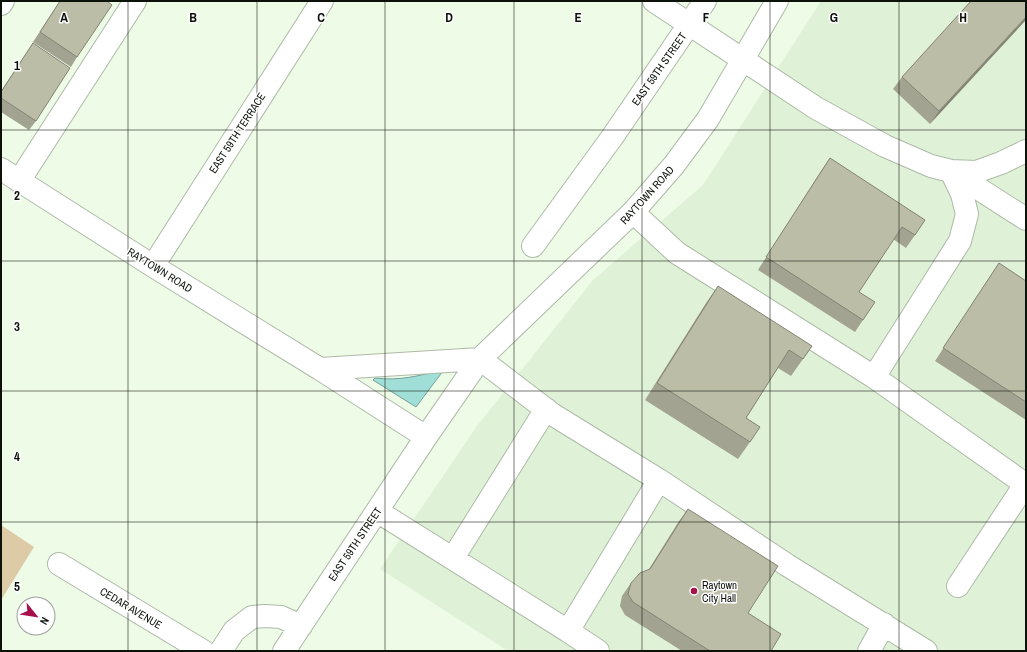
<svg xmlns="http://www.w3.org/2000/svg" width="1027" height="652" font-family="'Archivo Narrow',sans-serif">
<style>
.built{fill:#dff2d7}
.green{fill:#ddcaa6}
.water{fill:#a0dfd8;stroke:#74a19a}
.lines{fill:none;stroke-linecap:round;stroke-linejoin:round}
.minor-casing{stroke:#adbaa7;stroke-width:24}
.minor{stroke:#fff;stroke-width:22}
.wall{fill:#a2a390}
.shaded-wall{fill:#848475}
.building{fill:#bcbda7;stroke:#848475}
.grid{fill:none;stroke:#0c110a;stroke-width:1;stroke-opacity:0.55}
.poi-dot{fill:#a50f4a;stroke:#fff;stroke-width:1.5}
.labels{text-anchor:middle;stroke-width:3;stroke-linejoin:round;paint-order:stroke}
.street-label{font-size:11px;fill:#0c110a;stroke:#fff}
.poi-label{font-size:11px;fill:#0c110a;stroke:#fff;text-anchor:start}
.grid-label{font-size:13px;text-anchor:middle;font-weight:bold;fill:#0c110a;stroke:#fff;stroke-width:3;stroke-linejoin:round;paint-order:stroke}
</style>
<rect width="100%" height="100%" fill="#edfbe7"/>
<!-- built -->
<path class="built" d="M821 1H1026V651H508L380 569 477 426 593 280 703 185Z"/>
<!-- green -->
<path class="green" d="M1 525 34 547 1 600Z"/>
<!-- water -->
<path class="water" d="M442 370 443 371 416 407 373 380 375 378C400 381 418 376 442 370Z"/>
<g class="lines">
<!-- minor casing -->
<g class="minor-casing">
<path id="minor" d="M654 1 816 108 885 146 931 166 951 171 1026 219
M1 4 3 1
M1 169 153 266 320 369 480 359
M19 181 135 1
M633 212 677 253 874 377 1025 484
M533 246 613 136 705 1
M153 266 322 1
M480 359 552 414 659 480 787 565 926 651
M320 369 426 437
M874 377 960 241 967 214 962 194 951 171 976 172 1001 163 1026 151
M377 511 568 631
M453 558 546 409
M59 564 203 651
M958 586 1026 483
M221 651 234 631 252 617 265 616 281 617 301 626
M284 651 426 437 480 359 633 212 674 165 708 119 777 1
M598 651 568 631 659 480
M869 651 884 624"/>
</g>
<!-- minor -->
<use href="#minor" class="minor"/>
</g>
<!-- wall -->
<path class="wall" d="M60 1H107L77 57 71 67 33 42Z
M1026 1 930 124 893 89 902 77Z
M33 43 36 121 29 130 1 112V91Z
M830 158 915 235 906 248 893 239 859 292 863 320 855 332 758 270 821 171Z
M999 263 1026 281V420L935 361Z
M718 286 803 359 791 376 778 368 746 418 750 442 738 459 645 400 706 303Z
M688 509 748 613 771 651H682L625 615 620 606 622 596 631 583 649 569 679 521Z"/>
<!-- shaded-wall -->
<path class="shaded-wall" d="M1026 17V20L930 124 939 111Z"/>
<!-- building -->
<path class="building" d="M60 1H107L112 5 77 57 40 32Z
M971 1H1026V17L939 111 902 77Z
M33 43 70 68 36 121 1 98V92Z
M830 158 925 220 915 235 902 227 859 292 875 302 863 320 766 257Z
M999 263 1026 281V402L943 348Z
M718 286 812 346 803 359 789 350 746 418 760 427 750 442 657 383Z
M688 509 778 566 748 613 781 634 771 651H710L633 602 628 594 631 583 640 573 650 569Z"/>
<!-- grid -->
<path class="grid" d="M128 1V651M257 1V651M385 1V651M514 1V651M642 1V651M770 1V651M899 1V651M1 130H1026M1 261H1026M1 391H1026M1 522H1026"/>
<!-- markers -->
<circle class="poi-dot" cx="694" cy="591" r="4"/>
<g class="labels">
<!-- street labels -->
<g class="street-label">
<text transform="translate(659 69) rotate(-55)" y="4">EAST 59TH STREET</text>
<text transform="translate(237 133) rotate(-57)" y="4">EAST 59TH TERRACE</text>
<text transform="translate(647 195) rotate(-48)" y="4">RAYTOWN ROAD</text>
<text transform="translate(160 270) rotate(32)" y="4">RAYTOWN ROAD</text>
<text transform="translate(355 544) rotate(-56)" y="4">EAST 59TH STREET</text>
<text transform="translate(131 608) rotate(31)" y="4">CEDAR AVENUE</text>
</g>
<!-- poi labels -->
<g class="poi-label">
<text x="702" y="589">Raytown<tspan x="702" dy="13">City Hall</tspan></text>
</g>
</g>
<g class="grid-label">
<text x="64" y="22">A</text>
<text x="193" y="22">B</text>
<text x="321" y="22">C</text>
<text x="449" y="22">D</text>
<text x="578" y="22">E</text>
<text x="706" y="22">F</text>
<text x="834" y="22">G</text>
<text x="963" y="22">H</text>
<text x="17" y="70">1</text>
<text x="17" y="200">2</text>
<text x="17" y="331">3</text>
<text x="17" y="461">4</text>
<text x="17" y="591">5</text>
</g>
<!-- border -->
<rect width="1027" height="652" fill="none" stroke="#0c110a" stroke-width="4"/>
<!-- north arrow -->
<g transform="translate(36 616) rotate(120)"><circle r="19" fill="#ffffff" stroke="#9ea09d"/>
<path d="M0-3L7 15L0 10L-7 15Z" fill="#a50f4a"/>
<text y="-6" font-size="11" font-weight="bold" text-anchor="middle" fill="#0c110a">N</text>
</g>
</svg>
